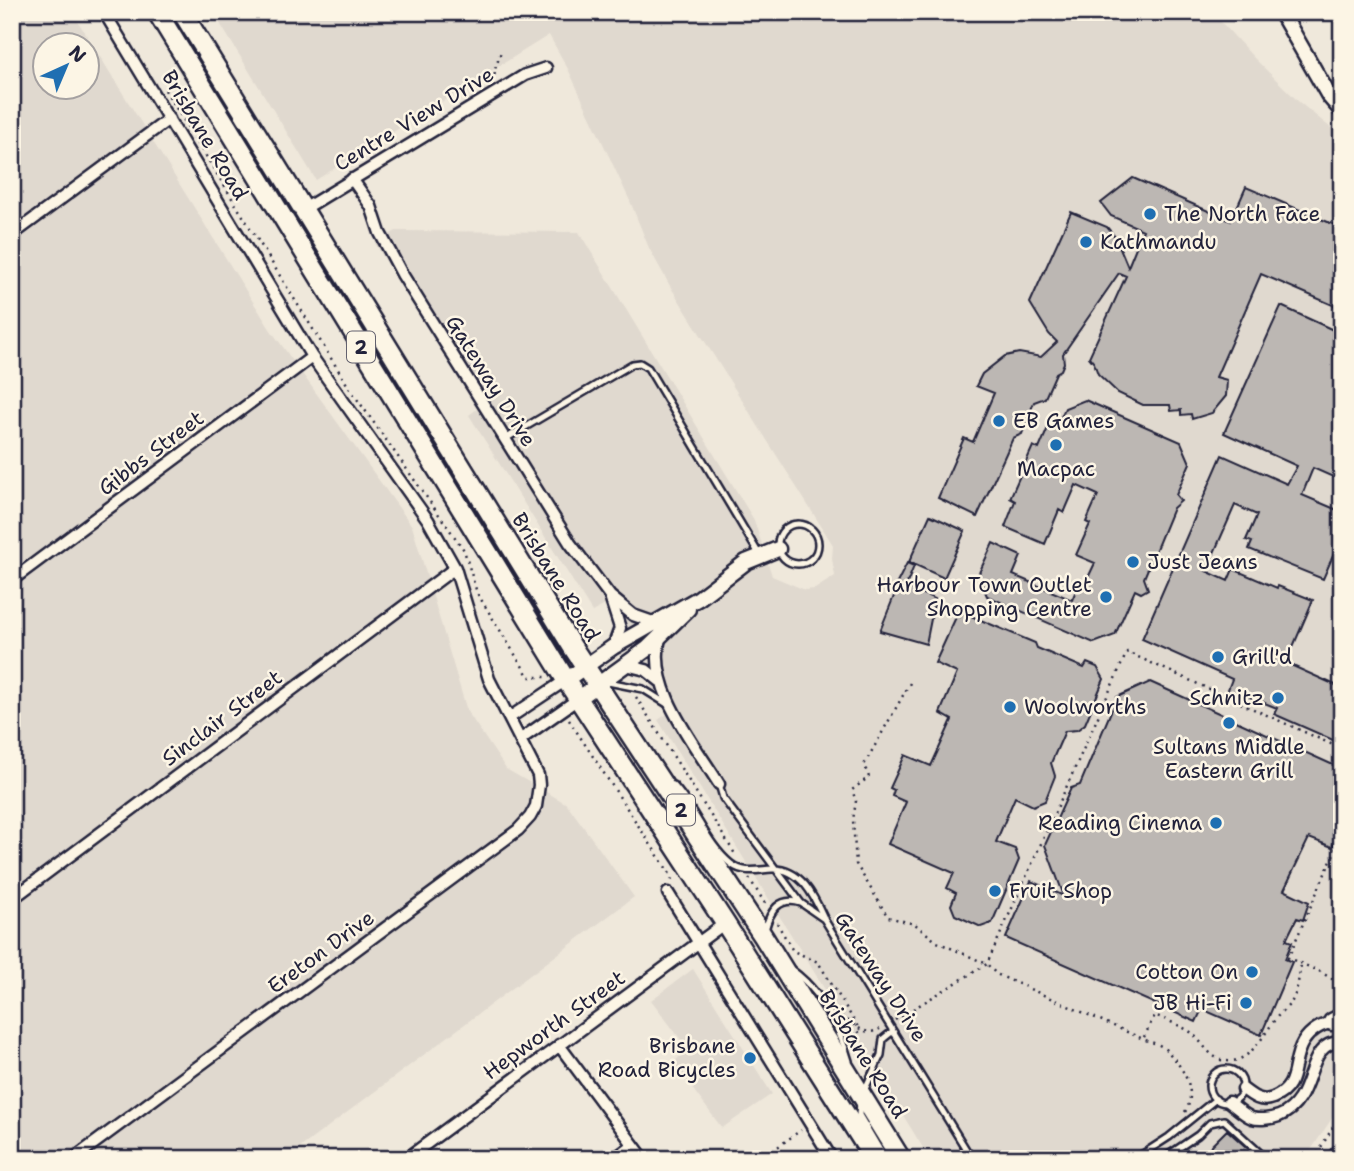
<svg xmlns="http://www.w3.org/2000/svg" width="1354" height="1171" font-family="'Shantell Sans',sans-serif">
<style>
.built{fill:#e0d9cf;fill-rule:evenodd}
.building{fill:#bcb7b3;stroke:#22223b;stroke-width:2}
.lines{fill:none;stroke-linecap:round;stroke-linejoin:round}
.lane-casing{stroke:#22223b;stroke-width:10}
.street-casing{stroke:#22223b;stroke-width:15}
.secondary-casing{stroke:#22223b;stroke-width:19}
.primary-casing{stroke:#22223b;stroke-width:21}
.highway-casing{stroke:#22223b;stroke-width:23}
.path{stroke:#22223b;stroke-width:2.5;stroke-dasharray:2 5;stroke-linecap:butt}
.lane{stroke:#fcf5e5;stroke-width:5}
.street{stroke:#fcf5e5;stroke-width:10}
.secondary{stroke:#fcf5e5;stroke-width:14}
.primary{stroke:#fcf5e5;stroke-width:16}
.highway{stroke:#fcf5e5;stroke-width:18}
.poi-dot{fill:#1f6fb2;stroke:#fcf5e5;stroke-width:2.5}
.labels{text-anchor:middle;stroke-width:5;stroke-linejoin:round;paint-order:stroke}
.shield{fill:#fcf5e5;stroke:#63616e;stroke-width:2}
.shield-label{font-size:19px;font-weight:bold;fill:#22223b}
.street-label{font-size:21px;fill:#22223b;stroke:#fcf5e5}
.poi-label{font-size:21px;fill:#22223b;stroke:#fcf5e5;text-anchor:start}
</style>
<rect width="100%" height="100%" fill="#efe8db"/>
<filter id="ink" filterUnits="userSpaceOnUse"><feTurbulence type="fractalNoise" baseFrequency=".0143" numOctaves="2"/><feDisplacementMap in="SourceGraphic" scale="14" xChannelSelector="R" yChannelSelector="G"/><feConvolveMatrix kernelMatrix="1 2 1 2 8 2 1 2 1" color-interpolation-filters="sRGB"/></filter>
<g filter="url(#ink)">
<!-- built -->
<path class="built" d="M12 12H72L270 329 412 526 467 711 506 769 567 804 634 897 285 1159H12ZM46 46H88V88H46Z
M213 12H1212L1255 59 1299 102 1342 137V1037L1337 1053 1342 1055V1103L1313 1147 1302 1159H930L658 720 667 714 605 605 592 612 469 415 477 409 375 243 396 231 579 232 754 520 772 576 805 590 815 589 835 576 832 559 833 545 670 286 649 248 630 201 568 69 549 35 316 180Z
M693 969 772 1094 722 1128 673 1063 688 1049 651 1000Z"/>
<!-- building -->
<path class="building" d="M1133 178 1231 221 1246 187 1342 228V309L1261 274 1216 377 1227 380 1226 396 1212 413 1192 419 1191 414 1181 415V410L1171 411 1170 405H1143L1118 393 1098 374 1094 363 1089 357 1126 276 1119 273 1063 354 1064 363 1061 370 1056 373 1045 398 1034 402 1022 434 1013 438 977 517 938 498 964 438 973 442 994 393 976 386 982 374 1005 356 1019 353 1041 357 1057 342 1049 334 1030 303 1071 212 1107 227 1116 238 1128 267 1143 230 1111 216 1101 203Z
M1281 306 1342 334V481L1313 468 1302 495 1342 512V535L1323 579 1249 549 1252 542 1246 540 1257 515 1235 505 1206 571 1228 581 1233 569 1277 588 1278 586 1313 600 1286 663 1342 688V744L1274 714 1277 708 1245 695 1243 699 1227 692 1232 679 1142 639 1222 455 1287 484 1297 466 1224 433Z
M1085 400 1181 442 1190 463 1176 495 1181 501 1173 508 1144 578 1148 589 1141 593 1135 590 1115 635 1094 643 987 596 978 575 993 543 1021 556 1013 575 1072 600 1080 581 1085 584 1095 563 1076 555 1090 524 1086 522 1098 495 1076 485 1064 513 1059 510 1045 544 1005 527 1015 501 1010 498 1033 446 1039 449 1050 423 1057 426 1065 408Z
M930 515 965 531 944 578 909 562Z
M907 563 914 566 906 586 935 599 926 644 880 631 896 591 894 589Z
M964 613 1035 643 1037 648 1084 668 1087 663 1097 667 1104 679 1085 724 1077 730 1065 731 1051 763 1055 776 1045 801 1033 806 1015 797 996 842 1015 849 1019 860 992 923 981 927 955 915 951 905 956 893 947 888 954 873 888 844 906 802 892 796 894 790 890 788 905 755 931 766 952 720 940 713 957 673 935 663 956 617Z
M1150 682 1342 769V825L1332 847 1309 838 1284 890 1309 902 1303 920 1297 918 1286 940 1292 942 1285 959 1292 962 1261 1035 1202 1009 1196 1022 1006 938 1031 881 1064 896 1045 845 1071 788 1080 785 1117 697Z
M1227 1130 1255 1155 1256 1159H1203L1212 1153 1209 1148Z"/>
<g class="lines">
<!-- lane casing -->
<g class="lane-casing">
<path id="lane" d="M505 439 632 364 640 363 648 368 759 554
M778 544a20 20 0 1 1 40 0a20 20 0 1 1-40 0Z
M608 682 643 689 667 704
M719 784 723 798 801 903 824 919 972 1159
M673 785C695 808 707 845 731 864 744 874 757 870 772 869 801 868 814 896 824 918
M765 930C770 911 779 896 801 903
M792 970C821 991 839 1027 849 1061
M1209 1086a17 17 0 1 1 34 0a17 17 0 1 1-34 0Z
M865 1089 881 1055 883 1039 893 1031
M860 1102 859 1115 885 1159
M1164 1158 1198 1135 1210 1123 1224 1120 1259 1152 1262 1159
M1135 1159 1169 1137 1216 1099"/>
</g>
<!-- street casing -->
<g class="street-casing">
<path id="street" d="M352 179 371 206 380 233 402 274 570 543 610 596 633 615 653 622
M304 209 525 75 546 68
M12 235 169 119
M12 580 312 357
M610 597 620 628 613 647
M660 638C647 688 694 743 719 784
M626 665 646 670 660 681
M509 718 566 680
M521 739 578 699
M668 893 832 1159
M12 899 455 568
M559 1045 644 1159
M1243 1089C1252 1096 1261 1103 1273 1098 1301 1086 1290 1063 1303 1042 1310 1031 1322 1024 1335 1022
M1229 1102C1236 1107 1244 1115 1252 1118 1259 1120 1271 1119 1279 1116 1319 1100 1302 1041 1342 1042
M73 1159 518 830 530 817 536 806 539 785 538 775 489 679 455 568 428 520 312 357 104 12
M406 1159 725 923
M614 1159 633 1145"/>
</g>
<!-- secondary casing -->
<g class="secondary-casing">
<path id="secondary" d="M1281 12 1329 96 1342 111
M566 680 613 647 699 598 746 562 778 549
M578 699 647 649 688 609"/>
</g>
<!-- primary casing -->
<g class="primary-casing">
<path id="primary" d="M1332 1022 1342 1017
M1335 1159 1342 1151"/>
</g>
<!-- highway casing -->
<g class="highway-casing">
<path id="highway" d="M157 12 566 680 725 923 874 1159
M182 12 573 648 763 936 901 1159"/>
</g>
<!-- path -->
<path class="path" d="M495 75 494 72 501 52
M165 90 350 389 464 550 477 593 529 677H547
M910 683 864 765 869 777 852 790 856 801 853 820 856 864 888 917 915 924 937 942 987 964 996 974 1143 1039
M636 697 735 854
M569 720 672 877 671 882
M1342 835 1288 958 1319 971 1342 985
M749 878 766 905
M777 923 793 951 818 962 858 1027 863 1057 867 1064
M841 1017C856 1023 863 1038 880 1029
M895 1020 987 964 1127 652 1342 749
M877 1082 887 1105
M1185 1112C1199 1090 1181 1064 1164 1048 1159 1044 1150 1042 1143 1039L1155 1015C1166 1020 1179 1025 1189 1031 1201 1039 1207 1055 1221 1060 1249 1068 1264 1033 1277 1017 1283 1010 1291 1005 1294 997 1298 987 1299 975 1301 965
M761 1159 801 1130
M1314 1159 1342 1112"/>
<!-- lane -->
<use href="#lane" class="lane"/>
<!-- street -->
<use href="#street" class="street"/>
<!-- secondary -->
<use href="#secondary" class="secondary"/>
<!-- primary -->
<use href="#primary" class="primary"/>
<!-- highway -->
<use href="#highway" class="highway"/>
</g>
</g>
<!-- markers -->
<g class="poi-dot">
<circle cx="1150" cy="214" r="7"/>
<circle cx="1086" cy="242" r="7"/>
<circle cx="999" cy="421" r="7"/>
<circle cx="1056" cy="445" r="7"/>
<circle cx="1133" cy="562" r="7"/>
<circle cx="1106" cy="597" r="7"/>
<circle cx="1218" cy="657" r="7"/>
<circle cx="1278" cy="698" r="7"/>
<circle cx="1010" cy="707" r="7"/>
<circle cx="1229" cy="723" r="7"/>
<circle cx="1216" cy="823" r="7"/>
<circle cx="995" cy="891" r="7"/>
<circle cx="1252" cy="972" r="7"/>
<circle cx="1246" cy="1003" r="7"/>
<circle cx="750" cy="1058" r="7"/>
</g>
<g class="labels">
<!-- shield labels -->
<g class="shield">
<rect x="347" y="331.5" width="28" height="31" rx="5"/>
<rect x="667" y="794.5" width="28" height="31" rx="5"/>
</g>
<g class="shield-label">
<text x="361" y="354">2</text>
<text x="681" y="817">2</text>
</g>
<!-- street labels -->
<g class="street-label">
<text transform="translate(414 119) rotate(-31)" y="7">Centre View Drive</text>
<text transform="translate(205 135) rotate(59)" y="7">Brisbane Road</text>
<text transform="translate(491 381) rotate(58)" y="7">Gateway Drive</text>
<text transform="translate(151 453) rotate(-37)" y="7">Gibbs Street</text>
<text transform="translate(556 577) rotate(58)" y="7">Brisbane Road</text>
<text transform="translate(222 718) rotate(-37)" y="7">Sinclair Street</text>
<text transform="translate(321 952) rotate(-36)" y="7">Ereton Drive</text>
<text transform="translate(881 977) rotate(57)" y="7">Gateway Drive</text>
<text transform="translate(554 1025) rotate(-36)" y="7">Hepworth Street</text>
<text transform="translate(863 1054) rotate(58)" y="7">Brisbane Road</text>
</g>
<!-- poi labels -->
<g class="poi-label">
<text x="1164" y="221">The North Face</text>
<text x="1100" y="249">Kathmandu</text>
<text x="1013" y="428">EB Games</text>
<text x="1056" y="476" text-anchor="middle">Macpac</text>
<text x="1147" y="569">Just Jeans</text>
<text x="1092" y="592" text-anchor="end">Harbour Town Outlet<tspan x="1092" dy="24">Shopping Centre</tspan></text>
<text x="1232" y="664">Grill'd</text>
<text x="1264" y="705" text-anchor="end">Schnitz</text>
<text x="1024" y="714">Woolworths</text>
<text x="1229" y="754" text-anchor="middle">Sultans Middle<tspan x="1229" dy="24">Eastern Grill</tspan></text>
<text x="1202" y="830" text-anchor="end">Reading Cinema</text>
<text x="1009" y="898">Fruit Shop</text>
<text x="1238" y="979" text-anchor="end">Cotton On</text>
<text x="1232" y="1010" text-anchor="end">JB Hi-Fi</text>
<text x="736" y="1053" text-anchor="end">Brisbane<tspan x="736" dy="24">Road Bicycles</tspan></text>
</g>
</g>
<!-- margin -->
<rect width="1354" height="1171" fill="none" stroke="#fcf5e5" stroke-width="42"/>
<rect x="21" y="21" width="1312" height="1129" fill="none" stroke="#22223b" stroke-width="2.5" filter="url(#ink)"/>
<!-- north arrow -->
<g transform="translate(66 66) rotate(44)"><circle r="33" fill="#fcf5e5" stroke="#a5a1a1" stroke-width="2"/>
<path d="M0-5L12 26L0 18L-12 26Z" fill="#1f6fb2"/>
<text y="-10" font-size="19" font-weight="bold" text-anchor="middle" fill="#22223b">N</text>
</g>
</svg>
